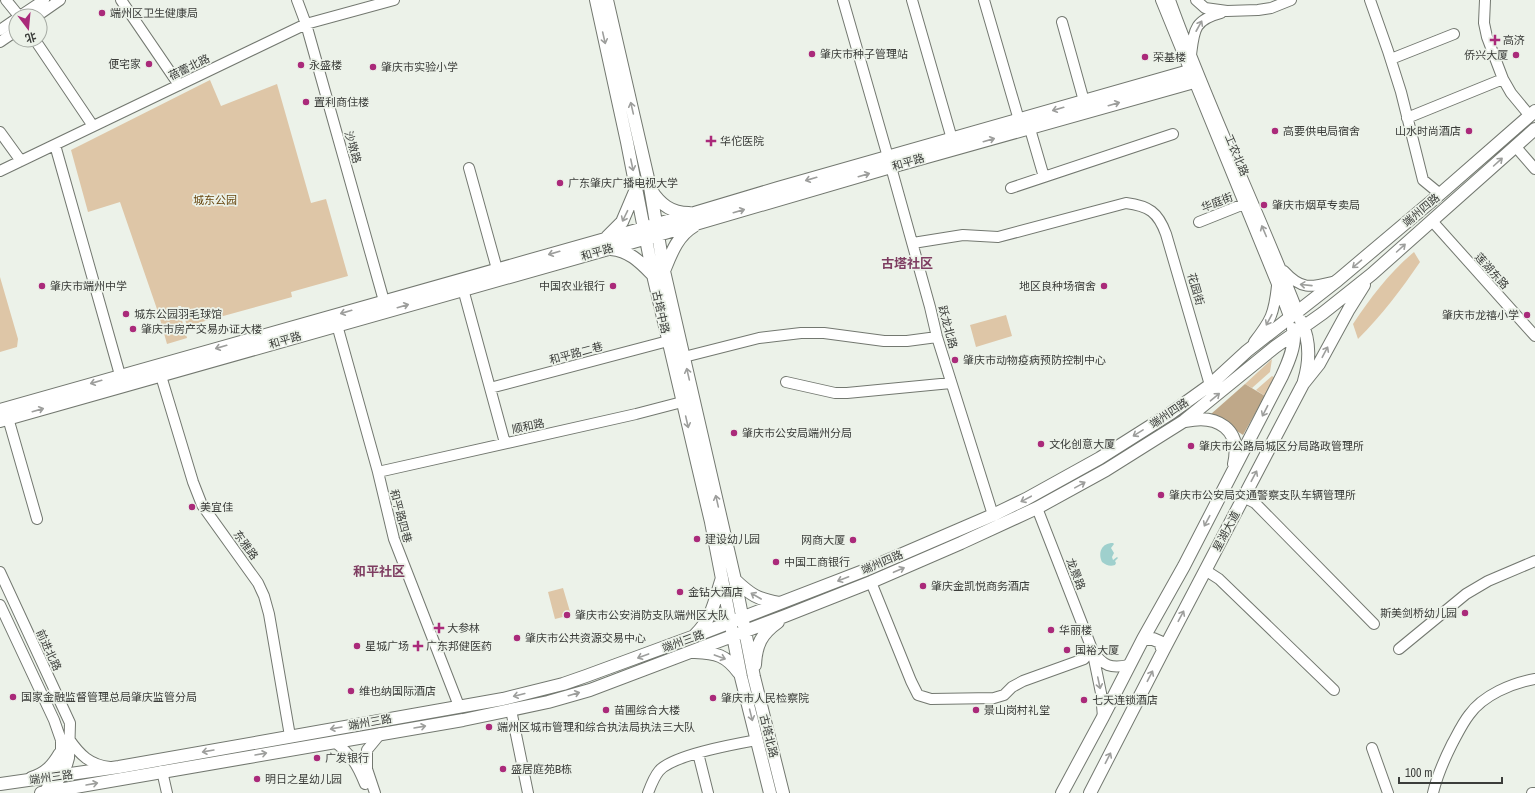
<svg xmlns="http://www.w3.org/2000/svg" width="1535" height="793" font-family="'Archivo Narrow','Noto Sans SC',sans-serif">
<style>
.green{fill:#dec6a7}
.forest{fill:#bfa889}
.water{fill:#9fd0cd}
.lines{fill:none;stroke-linecap:round;stroke-linejoin:round}
.minor-casing{stroke:#737870;stroke-width:12}
.major-casing{stroke:#737870;stroke-width:14}
.minor{stroke:#fff;stroke-width:10}
.major{stroke:#fff;stroke-width:12}
.oneway{stroke:#9d9e9c}
.poi-dot{fill:#aa2a7a;stroke:#ecf2e9;stroke-width:1.5}
.labels{text-anchor:middle;stroke-width:3.5;stroke-linejoin:round;paint-order:stroke}
.poi-label{font-size:11px;fill:#3b3d3a;stroke:#ecf2e9;text-anchor:start}
.street-label{font-size:11px;fill:#3b3d3a;stroke:#ecf2e9}
.park-label{font-size:11px;fill:#67460f;stroke:#ecf2e9}
.quarter-label{font-size:13px;font-weight:bold;fill:#7e3d61;stroke:#ecf2e9}
</style>
<rect width="100%" height="100%" fill="#ecf2e9"/>
<!-- green -->
<path class="green" d="M210 80 221 106 277 84 311 203 326 199 348 276 291 292 292 297 187 326 181 306H178L187 338 167 344 158 312 120 202 88 212 71 150Z
M1414 252 1420 262C1401 290 1382 315 1358 339L1353 324C1371 297 1389 273 1414 252Z
M0 277 18 339 17 347 0 352Z
M1006 315 1012 336 976 347 970 325Z
M1272 359 1270 372 1252 388 1245 384Z
M1272 376 1275 378 1265 396 1256 390Z
M563 588 571 615 555 619 548 592Z"/>
<!-- forest -->
<path class="forest" d="M1245 384 1265 396 1243 435 1211 414Z"/>
<!-- water -->
<path class="water" d="M1113 543 1114 544 1111 548 1114 553 1112 557 1113 560 1117 557 1118 558 1115 561 1116 563 1115 565C1110 567 1106 565 1102 562 1098 553 1101 543 1113 543Z"/>
<g class="lines">
<!-- minor casing -->
<g class="minor-casing">
<path id="minor" d="M6 0 19 16
M121 0 179 85
M297 0 306 24 384 301
M843 0 888 157
M912 0 952 139
M984 0 1019 120
M1161 0 1277 284 1290 319
M1170 0C1208 106 1257 207 1298 312
M1196 0 1205 8 1227 11 1258 10 1271 8 1291 0
M1370 0 1388 51 1401 92 1423 180 1440 194
M1485 0 1484 23 1487 37 1503 79 1511 93 1530 116
M20 16 44 0
M37 16 60 0
M1062 22 1084 101
M0 30 16 19
M35 40 93 126
M0 42 16 31
M1191 55C1194 30 1194 20 1221 13
M1391 59 1454 34
M1407 118 1503 79
M1030 129 1044 177
M0 132 21 161
M55 145 122 382
M1515 146 1535 169
M891 167 930 307 937 337 993 515
M469 168 497 269
M0 171 306 24 394 0
M1011 188 1173 134
M1432 221 1535 336
M1199 222 1244 204
M913 243 963 235 998 237 1126 203C1149 206 1158 212 1166 234L1210 385
M1284 271C1302 291 1312 287 1336 281
M463 289 505 443
M337 325 378 472 394 539 459 706
M1254 342C1271 320 1274 314 1277 286
M684 357 759 338 801 333H824L884 341H907L937 337
M161 376 193 482 202 505 258 583 264 596 269 614 290 736
M786 382 835 393H847L951 383
M490 388 668 341
M8 418 37 519
M378 472 636 414 682 402
M1243 497 1255 503 1374 624
M1037 508 1092 649 1101 693 1103 717
M1205 570 1219 579 1334 690
M0 572 70 723 69 758 67 765 52 793
M871 582 911 681 918 695 931 699 994 698 1004 695 1012 687 1023 681 1084 659 1092 649
M0 605 54 720 61 740V755L58 767 44 793
M1399 649 1466 594 1488 581 1535 561
M1093 651C1103 666 1111 669 1129 665
M511 710 528 793
M69 739C80 755 90 765 110 767
M335 742C351 755 357 764 365 784
M1372 748 1388 793
M698 753 708 793
M162 771 167 793
M31 777C45 773 52 765 59 753
M375 793 367 769V750L381 733
M648 793C651 785 654 777 659 771 672 755 735 744 757 740
M1433 793C1437 776 1444 760 1452 744 1457 735 1462 724 1469 715 1483 695 1512 683 1535 679
M1532 793H1535"/>
</g>
<!-- major casing -->
<g class="major-casing">
<path id="major" d="M596 0 627 142 653 275 711 522 741 677 770 793
M607 0 650 187 664 271 735 580 754 677 783 793
M651 190C660 204 671 213 689 213
M607 237 622 222 636 189
M611 249C630 251 640 262 653 275
M664 271C671 254 677 236 694 226
M1301 321C1310 340 1310 361 1304 381
M0 410 644 228 778 188 1189 71
M0 421 658 235 891 167 1194 82
M1186 421C1217 414 1242 429 1234 464
M735 580C751 595 757 599 779 603
M695 635C713 617 714 602 722 578
M1143 639H1153L1160 642 1163 651
M695 652C716 653 726 655 739 673
M755 665C756 645 761 634 778 622
M0 784 119 767 503 699 563 684 586 676 692 637 863 571 993 515 1026 499 1100 458 1171 413 1210 385 1247 351 1338 280 1440 194 1535 111
M41 793 463 720 548 702 590 690 785 616 871 582 961 543 1037 508 1106 470 1184 421 1275 347 1323 313 1372 274 1535 129
M1062 793 1103 717 1143 639 1184 566 1282 376C1288 363 1297 343 1293 329
M1090 793 1163 651 1303 384 1319 364 1349 309 1364 285"/>
</g>
<!-- minor -->
<use href="#minor" class="minor"/>
<!-- major -->
<use href="#major" class="major"/>
</g>
<!-- one-way arrows -->
<defs><path id="oneway-shaft" d="M-6 0H5M1.5-3L5.5 0L1.5 3" fill="none" stroke-width="1.6" stroke-linecap="round" stroke-linejoin="round"/></defs>
<g class="oneway">
<use href="#oneway-shaft" transform="translate(1199 26) rotate(-61)"/>
<use href="#oneway-shaft" transform="translate(604 38) rotate(77)"/>
<use href="#oneway-shaft" transform="translate(1114 104) rotate(-16)"/>
<use href="#oneway-shaft" transform="translate(632 108) rotate(-103)"/>
<use href="#oneway-shaft" transform="translate(1058 109) rotate(164)"/>
<use href="#oneway-shaft" transform="translate(989 140) rotate(-16)"/>
<use href="#oneway-shaft" transform="translate(1498 162) rotate(-42)"/>
<use href="#oneway-shaft" transform="translate(632 165) rotate(78)"/>
<use href="#oneway-shaft" transform="translate(864 175) rotate(-16)"/>
<use href="#oneway-shaft" transform="translate(811 179) rotate(164)"/>
<use href="#oneway-shaft" transform="translate(739 211) rotate(-16)"/>
<use href="#oneway-shaft" transform="translate(625 216) rotate(116)"/>
<use href="#oneway-shaft" transform="translate(1264 231) rotate(-113)"/>
<use href="#oneway-shaft" transform="translate(1401 248) rotate(-42)"/>
<use href="#oneway-shaft" transform="translate(554 253) rotate(164)"/>
<use href="#oneway-shaft" transform="translate(1357 264) rotate(140)"/>
<use href="#oneway-shaft" transform="translate(1306 285) rotate(-174)"/>
<use href="#oneway-shaft" transform="translate(403 306) rotate(-16)"/>
<use href="#oneway-shaft" transform="translate(346 312) rotate(164)"/>
<use href="#oneway-shaft" transform="translate(1269 320) rotate(118)"/>
<use href="#oneway-shaft" transform="translate(221 347) rotate(164)"/>
<use href="#oneway-shaft" transform="translate(1325 352) rotate(-62)"/>
<use href="#oneway-shaft" transform="translate(688 374) rotate(-103)"/>
<use href="#oneway-shaft" transform="translate(96 382) rotate(164)"/>
<use href="#oneway-shaft" transform="translate(1215 397) rotate(-40)"/>
<use href="#oneway-shaft" transform="translate(38 410) rotate(-16)"/>
<use href="#oneway-shaft" transform="translate(1265 411) rotate(117)"/>
<use href="#oneway-shaft" transform="translate(687 422) rotate(77)"/>
<use href="#oneway-shaft" transform="translate(1138 433) rotate(148)"/>
<use href="#oneway-shaft" transform="translate(1254 476) rotate(-62)"/>
<use href="#oneway-shaft" transform="translate(1080 485) rotate(-29)"/>
<use href="#oneway-shaft" transform="translate(1026 499) rotate(152)"/>
<use href="#oneway-shaft" transform="translate(717 501) rotate(-103)"/>
<use href="#oneway-shaft" transform="translate(1207 521) rotate(118)"/>
<use href="#oneway-shaft" transform="translate(899 570) rotate(-23)"/>
<use href="#oneway-shaft" transform="translate(843 579) rotate(159)"/>
<use href="#oneway-shaft" transform="translate(756 596) rotate(-150)"/>
<use href="#oneway-shaft" transform="translate(1181 616) rotate(-62)"/>
<use href="#oneway-shaft" transform="translate(643 656) rotate(160)"/>
<use href="#oneway-shaft" transform="translate(720 657) rotate(20)"/>
<use href="#oneway-shaft" transform="translate(1150 676) rotate(-63)"/>
<use href="#oneway-shaft" transform="translate(1099 683) rotate(78)"/>
<use href="#oneway-shaft" transform="translate(574 694) rotate(-16)"/>
<use href="#oneway-shaft" transform="translate(519 695) rotate(166)"/>
<use href="#oneway-shaft" transform="translate(751 715) rotate(76)"/>
<use href="#oneway-shaft" transform="translate(420 727) rotate(-10)"/>
<use href="#oneway-shaft" transform="translate(336 728) rotate(170)"/>
<use href="#oneway-shaft" transform="translate(208 751) rotate(170)"/>
<use href="#oneway-shaft" transform="translate(261 754) rotate(-10)"/>
<use href="#oneway-shaft" transform="translate(1108 758) rotate(-63)"/>
<use href="#oneway-shaft" transform="translate(92 784) rotate(-10)"/>
</g>
<!-- markers -->
<g class="poi-dot">
<circle cx="102" cy="13" r="4"/>
<path d="M1493 34h4v4h4v4h-4v4h-4v-4h-4v-4h4z"/>
<circle cx="812" cy="54" r="4"/>
<circle cx="1516" cy="55" r="4"/>
<circle cx="1145" cy="57" r="4"/>
<circle cx="149" cy="64" r="4"/>
<circle cx="301" cy="65" r="4"/>
<circle cx="373" cy="67" r="4"/>
<circle cx="306" cy="102" r="4"/>
<circle cx="1275" cy="131" r="4"/>
<circle cx="1469" cy="131" r="4"/>
<path d="M709 135h4v4h4v4h-4v4h-4v-4h-4v-4h4z"/>
<circle cx="560" cy="183" r="4"/>
<circle cx="1264" cy="205" r="4"/>
<circle cx="42" cy="286" r="4"/>
<circle cx="613" cy="286" r="4"/>
<circle cx="1104" cy="286" r="4"/>
<circle cx="126" cy="314" r="4"/>
<circle cx="1527" cy="315" r="4"/>
<circle cx="133" cy="329" r="4"/>
<circle cx="955" cy="360" r="4"/>
<circle cx="734" cy="433" r="4"/>
<circle cx="1041" cy="444" r="4"/>
<circle cx="1191" cy="446" r="4"/>
<circle cx="1161" cy="495" r="4"/>
<circle cx="192" cy="507" r="4"/>
<circle cx="697" cy="539" r="4"/>
<circle cx="853" cy="540" r="4"/>
<circle cx="776" cy="562" r="4"/>
<circle cx="923" cy="586" r="4"/>
<circle cx="680" cy="592" r="4"/>
<circle cx="1465" cy="613" r="4"/>
<circle cx="567" cy="615" r="4"/>
<path d="M437 622h4v4h4v4h-4v4h-4v-4h-4v-4h4z"/>
<circle cx="1051" cy="630" r="4"/>
<circle cx="517" cy="638" r="4"/>
<circle cx="357" cy="646" r="4"/>
<path d="M416 640h4v4h4v4h-4v4h-4v-4h-4v-4h4z"/>
<circle cx="1067" cy="650" r="4"/>
<circle cx="351" cy="691" r="4"/>
<circle cx="13" cy="697" r="4"/>
<circle cx="713" cy="698" r="4"/>
<circle cx="1084" cy="700" r="4"/>
<circle cx="606" cy="710" r="4"/>
<circle cx="976" cy="710" r="4"/>
<circle cx="489" cy="727" r="4"/>
<circle cx="317" cy="758" r="4"/>
<circle cx="503" cy="769" r="4"/>
<circle cx="257" cy="779" r="4"/>
</g>
<g class="labels">
<!-- poi labels -->
<g class="poi-label">
<text x="110" y="17">端州区卫生健康局</text>
<text x="1503" y="44">高济</text>
<text x="820" y="58">肇庆市种子管理站</text>
<text x="1508" y="59" text-anchor="end">侨兴大厦</text>
<text x="1153" y="61">荣基楼</text>
<text x="141" y="68" text-anchor="end">便宅家</text>
<text x="309" y="69">永盛楼</text>
<text x="381" y="71">肇庆市实验小学</text>
<text x="314" y="106">置利商住楼</text>
<text x="1283" y="135">高要供电局宿舍</text>
<text x="1461" y="135" text-anchor="end">山水时尚酒店</text>
<text x="720" y="145">华佗医院</text>
<text x="568" y="187">广东肇庆广播电视大学</text>
<text x="1272" y="209">肇庆市烟草专卖局</text>
<text x="50" y="290">肇庆市端州中学</text>
<text x="605" y="290" text-anchor="end">中国农业银行</text>
<text x="1096" y="290" text-anchor="end">地区良种场宿舍</text>
<text x="134" y="318">城东公园羽毛球馆</text>
<text x="1519" y="319" text-anchor="end">肇庆市龙禧小学</text>
<text x="141" y="333">肇庆市房产交易办证大楼</text>
<text x="963" y="364">肇庆市动物疫病预防控制中心</text>
<text x="742" y="437">肇庆市公安局端州分局</text>
<text x="1049" y="448">文化创意大厦</text>
<text x="1199" y="450">肇庆市公路局城区分局路政管理所</text>
<text x="1169" y="499">肇庆市公安局交通警察支队车辆管理所</text>
<text x="200" y="511">美宜佳</text>
<text x="705" y="543">建设幼儿园</text>
<text x="845" y="544" text-anchor="end">网商大厦</text>
<text x="784" y="566">中国工商银行</text>
<text x="931" y="590">肇庆金凯悦商务酒店</text>
<text x="688" y="596">金钻大酒店</text>
<text x="1457" y="617" text-anchor="end">斯美剑桥幼儿园</text>
<text x="575" y="619">肇庆市公安消防支队端州区大队</text>
<text x="447" y="632">大参林</text>
<text x="1059" y="634">华丽楼</text>
<text x="525" y="642">肇庆市公共资源交易中心</text>
<text x="365" y="650">星城广场</text>
<text x="426" y="650">广东邦健医药</text>
<text x="1075" y="654">国裕大厦</text>
<text x="359" y="695">维也纳国际酒店</text>
<text x="21" y="701">国家金融监督管理总局肇庆监管分局</text>
<text x="721" y="702">肇庆市人民检察院</text>
<text x="1092" y="704">七天连锁酒店</text>
<text x="614" y="714">苗圃综合大楼</text>
<text x="984" y="714">景山岗村礼堂</text>
<text x="497" y="731">端州区城市管理和综合执法局执法三大队</text>
<text x="325" y="762">广发银行</text>
<text x="511" y="773">盛居庭苑B栋</text>
<text x="265" y="783">明日之星幼儿园</text>
</g>
<!-- street labels -->
<g class="street-label">
<text transform="translate(189 67) rotate(-26)" y="4">蓓蕾北路</text>
<text transform="translate(353 147) rotate(74)" y="4">沙墩路</text>
<text transform="translate(1237 155) rotate(67)" y="4">工农北路</text>
<text transform="translate(908 162) rotate(-16)" y="4">和平路</text>
<text transform="translate(1217 202) rotate(-21)" y="4">华庭街</text>
<text transform="translate(1421 210) rotate(-40)" y="4">端州四路</text>
<text transform="translate(597 252) rotate(-16)" y="4">和平路</text>
<text transform="translate(1492 271) rotate(48)" y="4">莲湖东路</text>
<text transform="translate(1196 289) rotate(74)" y="4">花园街</text>
<text transform="translate(661 312) rotate(77)" y="4">古塔中路</text>
<text transform="translate(948 327) rotate(75)" y="4">跃龙北路</text>
<text transform="translate(285 340) rotate(-16)" y="4">和平路</text>
<text transform="translate(576 353) rotate(-15)" y="4">和平路二巷</text>
<text transform="translate(1169 413) rotate(-34)" y="4">端州四路</text>
<text transform="translate(528 426) rotate(-12)" y="4">顺和路</text>
<text transform="translate(401 516) rotate(75)" y="4">和平路四巷</text>
<text transform="translate(1226 531) rotate(-62)" y="4">星湖大道</text>
<text transform="translate(246 545) rotate(54)" y="4">东雅路</text>
<text transform="translate(882 562) rotate(-23)" y="4">端州四路</text>
<text transform="translate(1076 574) rotate(69)" y="4">龙景路</text>
<text transform="translate(683 641) rotate(-20)" y="4">端州三路</text>
<text transform="translate(49 650) rotate(65)" y="4">前进北路</text>
<text transform="translate(370 722) rotate(-10)" y="4">端州三路</text>
<text transform="translate(769 736) rotate(76)" y="4">古塔北路</text>
<text transform="translate(51 777) rotate(-8)" y="4">端州三路</text>
</g>
<!-- park labels -->
<g class="park-label">
<text x="215" y="204">城东公园</text>
</g>
<!-- quarter labels -->
<g class="quarter-label">
<text x="907" y="268">古塔社区</text>
<text x="379" y="576">和平社区</text>
</g>
</g>
<!-- north arrow -->
<g transform="translate(28 28) rotate(164)"><circle r="19" fill="#ecf2e9" stroke="#a5aaa3"/>
<path d="M0-3L7 15L0 10L-7 15Z" fill="#aa2a7a"/>
<text y="-6" font-size="11" font-weight="bold" text-anchor="middle" fill="#3b3d3a">北</text>
</g>
<!-- scale -->
<path d="M1399 777v6h103v-6" fill="none" stroke="#3b3d3a" stroke-width="2"/>
<text x="1405" y="777" font-size="12" fill="#3b3d3a" stroke="#ecf2e9" stroke-width="3" paint-order="stroke">100 m</text>
</svg>
